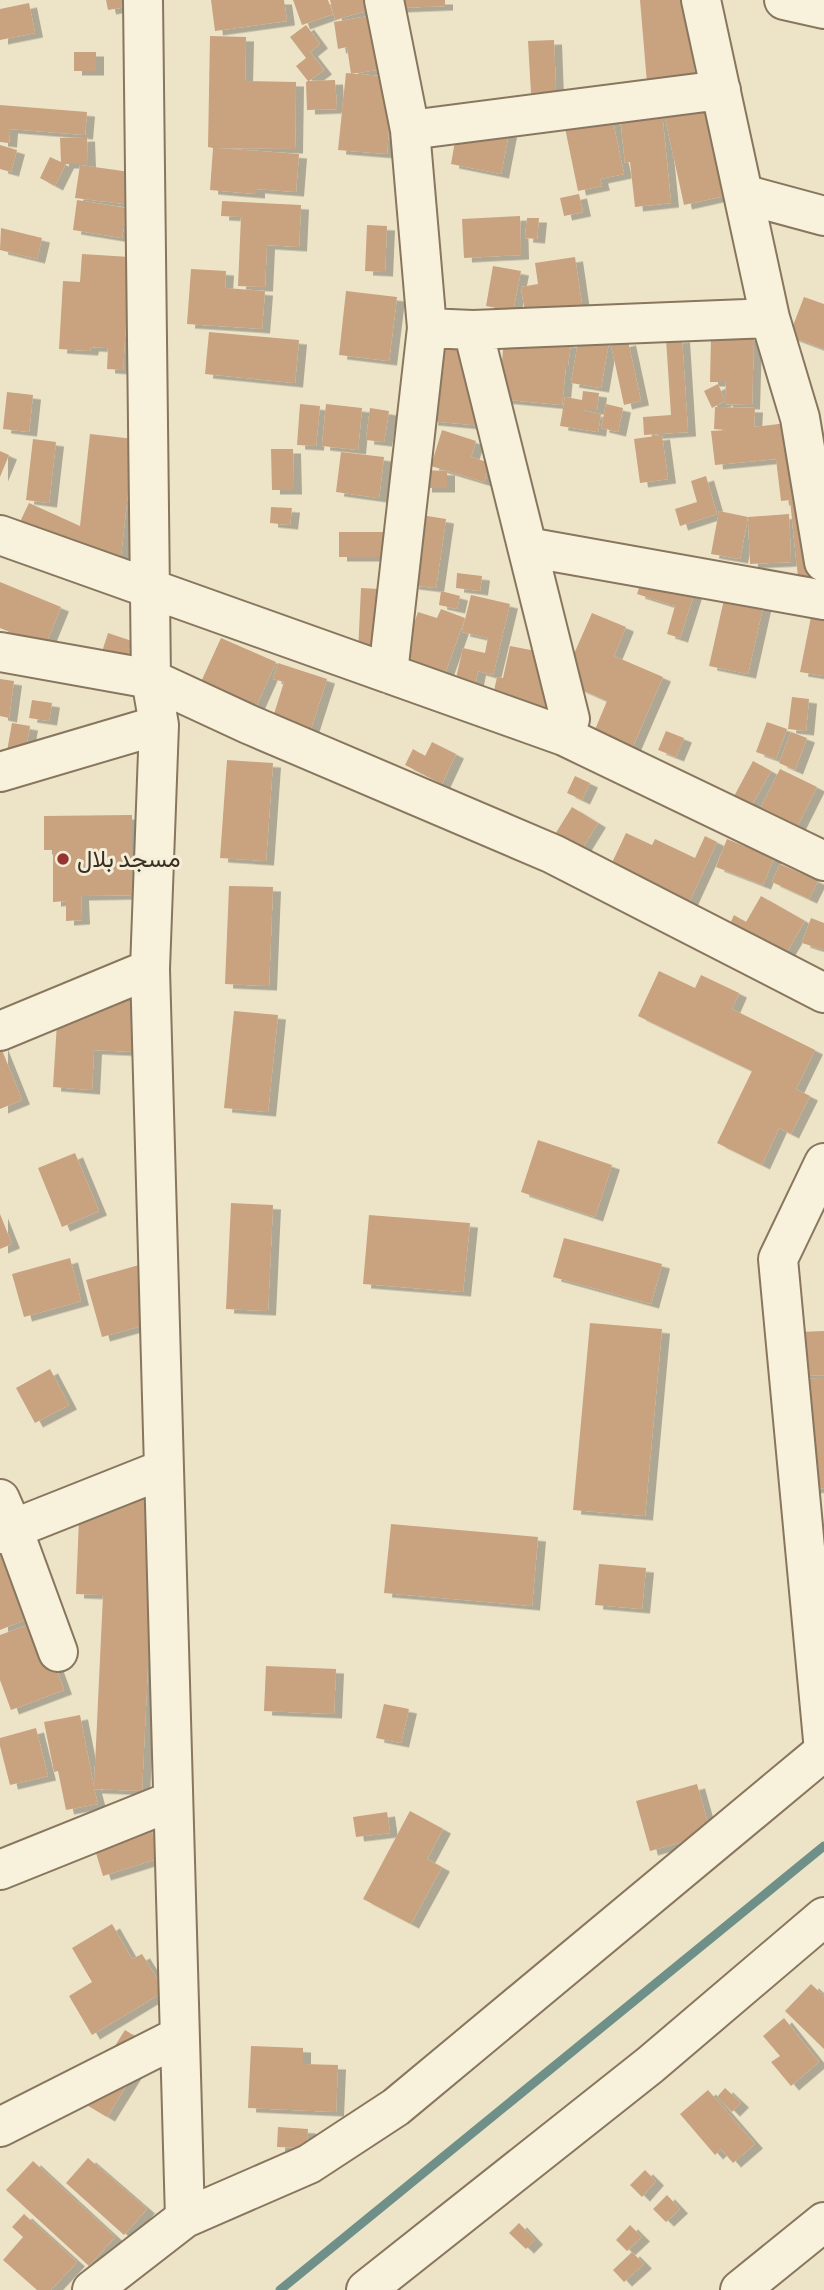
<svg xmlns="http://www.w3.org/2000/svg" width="824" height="2290" font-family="'Crimson Pro',Vazirmatn,serif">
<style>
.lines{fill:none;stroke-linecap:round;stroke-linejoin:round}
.stream{stroke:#6f8f89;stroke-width:9}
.building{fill:#c9a280;filter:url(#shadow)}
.minor-casing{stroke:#88765e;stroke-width:42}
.minor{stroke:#f8f1db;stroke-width:38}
.poi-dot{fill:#943530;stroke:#f4edd7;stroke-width:2.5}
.labels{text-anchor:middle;stroke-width:6;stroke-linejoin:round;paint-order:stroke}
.poi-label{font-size:24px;fill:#392e21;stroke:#f4edd7;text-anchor:start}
</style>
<defs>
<filter id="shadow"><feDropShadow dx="8" dy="4.5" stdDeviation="0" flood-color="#0004"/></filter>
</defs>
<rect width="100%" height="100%" fill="#ede4c8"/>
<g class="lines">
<!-- stream -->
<path class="stream" d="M280 2290 824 1846"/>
</g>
<!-- building -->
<path class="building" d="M106 0H131L132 6 108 10Z
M211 0H284L287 21 215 31Z
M293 0H328L333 14 302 25Z
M330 0H370L373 9 335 20Z
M397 0H445V6L397 8Z
M640 0H688L695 78 647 83Z
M29 3 35 33 0 40V9Z
M375 15 383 69 351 74 347 47 338 49 334 22Z
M306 25 320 44 310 52 324 70 309 81 335 80 337 109 307 110 306 82 308 81 296 66 306 58 290 37Z
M210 36 246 37 245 81 296 82 295 149 216 148 299 154 296 192 257 189V194L210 190 213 148 208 147Z
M554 40 556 92 531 93 528 41Z
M74 52H96V71H74Z
M346 73 393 77 387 154 338 150Z
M713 102 733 194 684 205 664 113Z
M0 105 87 112 85 135 10 129 9 143 0 142Z
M662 112 671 203 635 207 630 162 625 163 620 116Z
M612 117 624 174 600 179 602 186 578 191 565 128Z
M458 124 509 133 501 174 451 164Z
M87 137 88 164H66L55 186 40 178 50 157 61 162 60 138Z
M0 145 17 150 11 172 0 169Z
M80 165 130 172 125 204 75 198Z
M579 194 583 212 564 216 560 198Z
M77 200 127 208 122 238 73 230Z
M222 201 301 205 299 247 267 245 265 287 238 286 241 217 221 216Z
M520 216 521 255 464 258 462 219Z
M527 218H539L537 239 525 238Z
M367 225 387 226 385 272 365 271Z
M1 228 42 238 37 259 0 250Z
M82 254 130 257 123 370 107 369 108 348 91 347 90 351 59 349 63 281 80 282Z
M575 257 582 305 525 313 521 287 538 284 535 263Z
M493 266 521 271 513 311 486 306Z
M191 269 226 271 225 288 265 291 262 329 187 324Z
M346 291 397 297 389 361 339 355Z
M804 297 824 304V349L789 336Z
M209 332 299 340 295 383 205 374Z
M711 336H754L752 405 725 404V401L712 408 704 391 718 384 725 400 726 382H710Z
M504 337 571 343 568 365H566L562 405 499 399Z
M579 337 609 342 601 388 571 383Z
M682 338 688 432 644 435 643 417 671 415 666 339Z
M439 339 463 341 484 426 430 421Z
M628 341 641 401 624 405 611 345Z
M583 391 599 393 597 410H582L601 414 598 432 560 426 565 397 582 400Z
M7 392 33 395 29 432 3 429Z
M300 404 320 406 316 446 297 445Z
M326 404 362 408 358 450 322 446Z
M606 404 623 408 618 432 601 428Z
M715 407 755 408 754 427 803 421 819 575 798 577 790 500 781 501 776 459 715 465 711 431 727 430 714 429Z
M370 408 389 411 384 442 366 440Z
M442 430 476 441 471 457 490 463 484 482 431 466Z
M90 434 134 439 119 573 18 526 29 503 80 526Z
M662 435 668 479 640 483 634 439Z
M33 439 56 442 49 503 26 500Z
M271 449H293L294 490H272Z
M0 451 9 455 0 477Z
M341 452 384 457 379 498 336 492Z
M424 470 447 471V488H424Z
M706 476 717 514 680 526 675 509 697 502 691 481Z
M271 507 292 508 290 525 270 523Z
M719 511 748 517 789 514 791 562 750 564 748 517 740 559 711 554Z
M421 515 446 519 436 588 411 585Z
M339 532H386L385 557H339Z
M644 572 696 588 680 638 667 634 675 606 637 594Z
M457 573 482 576 480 591 456 588Z
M0 582 61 607 45 646 0 628Z
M361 588 379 589 377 654 358 653Z
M441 591 460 596 457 609 439 605Z
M471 595 510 604 493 675 478 671 473 696 453 691 463 648 485 653 488 638 462 632Z
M725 595 764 603 748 674 709 666Z
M441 609 465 618 440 688 397 672 418 612 437 618Z
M592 613 626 627 614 656 663 677 627 760 589 744 607 701 562 681Z
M811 617 824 619V676L800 672Z
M108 633 132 641 125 663 101 655Z
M221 638 276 662 255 709 200 684Z
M510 646 562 656 550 717 491 705 497 677 503 678Z
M278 663 327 679 311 729 273 717 284 682 273 679Z
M0 679 14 681 9 718 0 716Z
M792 697 809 699 806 731 788 729Z
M32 700 52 703 49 721 29 718Z
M767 722 787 729 776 759 756 752Z
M12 723 30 726 25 754 7 751Z
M666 731 684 738 676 757 658 750Z
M791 732 807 738 795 770 779 763Z
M432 742 456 754 442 784 405 765 413 749 425 756Z
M227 760 273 763 266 861 220 858Z
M753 761 771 771 749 810 732 800Z
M780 769 817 787 796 829 759 811Z
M575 776 590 783 582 800 567 793Z
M572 807 598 823 575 860 549 844Z
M132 815V895L81 896 82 920 66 921V901L53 902V850H44V816Z
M626 833 652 845 655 839 695 858 705 836 717 842 688 905 609 869Z
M727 839 774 858 763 885 716 867Z
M780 864 818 881 809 899 772 882Z
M229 886 273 887 269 986 225 984Z
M761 896 805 921 785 955 730 924 734 915 746 922Z
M811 918 824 923V950L802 943Z
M659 971 695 988 701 975 739 993 732 1009 815 1050 796 1089 810 1096 791 1134 779 1128 762 1165 717 1143 752 1071 638 1016Z
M59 991 140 995 137 1052 94 1050 92 1090 53 1087Z
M234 1011 278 1015 268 1112 224 1108Z
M0 1045 22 1100 0 1109Z
M538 1140 612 1165 595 1217 521 1192Z
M75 1153 99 1211 62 1227 38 1168Z
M231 1203 273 1205 268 1311 226 1309Z
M0 1214 12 1244 0 1249Z
M369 1215 470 1223 463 1292 363 1284Z
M564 1238 662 1264 651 1304 553 1277Z
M70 1258 81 1301 24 1317 12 1274Z
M139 1265 155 1322 102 1337 86 1280Z
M590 1323 662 1329 645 1516 573 1510Z
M824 1331V1375L801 1376 799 1332Z
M50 1369 69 1405 35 1423 16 1388Z
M824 1378V1488L808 1489 802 1379Z
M80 1492 156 1495 142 1791 94 1789 98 1804 66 1810 58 1771 54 1772 44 1722 80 1715 94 1787 103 1595 76 1594Z
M391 1524 538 1537 532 1606 384 1593Z
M0 1539 32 1617 0 1630Z
M599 1564 646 1568 642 1609 595 1605Z
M39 1621 64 1690 11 1710 0 1680V1635Z
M266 1666 336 1669 334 1714 264 1711Z
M384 1704 409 1709 401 1743 376 1738Z
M36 1728 48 1776 10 1785 0 1746V1738Z
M697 1784 711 1834 650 1851 636 1801Z
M410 1811 443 1829 427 1859 442 1867 411 1924 363 1899Z
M387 1812 390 1833 356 1837 353 1817Z
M149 1822 160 1858 103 1876 92 1840Z
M112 1924 132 1959 142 1954 165 1991 92 2035 69 1996 92 1982 72 1948Z
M811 1984 824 1996V2049L785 2011Z
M784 2018 819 2062 791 2086 771 2062 780 2056 763 2036Z
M125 2030 151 2046 107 2117 80 2101Z
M251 2046 303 2048V2064L338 2065 336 2112 248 2108Z
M725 2088 741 2103 732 2112 717 2097Z
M708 2090 755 2144 733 2163 721 2149 715 2155 680 2114Z
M278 2127 308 2129 307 2148 277 2147Z
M88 2158 147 2209 124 2235 66 2183Z
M33 2161 115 2237 89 2266 6 2190Z
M645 2170 656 2181 642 2197 630 2185Z
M667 2195 680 2209 666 2222 653 2209Z
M24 2214 77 2262 51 2290H37L3 2260 23 2237 12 2227Z
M519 2223 535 2240 526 2249 509 2233Z
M630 2225 642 2237 627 2251 616 2240Z
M632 2252 644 2264 624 2282 613 2270Z"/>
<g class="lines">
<!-- minor casing -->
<g class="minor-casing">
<path id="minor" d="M143 0 151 679 159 725 150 969 185 2218
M384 0 410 130 427 328
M701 0 770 318 800 418 824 562
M784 0 824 9
M410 130 721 90
M743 194 824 216
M473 330 770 318
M0 535 564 736 824 861
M527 547 824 600
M0 652 151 679 248 724 553 854 824 993
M388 673 427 328 473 330 570 719 564 736
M0 772 159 725
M0 1031 150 969
M0 1499 13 1529 58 1652
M0 1534 164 1469
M824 1751 778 1259 824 1163
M0 1870 172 1801
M0 2127 178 2037
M92 2290 185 2218 309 2164 396 2107 824 1751
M366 2290 650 2065 824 1917
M740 2290 824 2222"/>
</g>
<!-- minor -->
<use href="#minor" class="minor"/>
</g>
<!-- markers -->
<circle class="poi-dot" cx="63" cy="859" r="7"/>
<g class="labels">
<!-- poi labels -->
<g class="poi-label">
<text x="77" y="867">مسجد بلال</text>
</g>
</g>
</svg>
